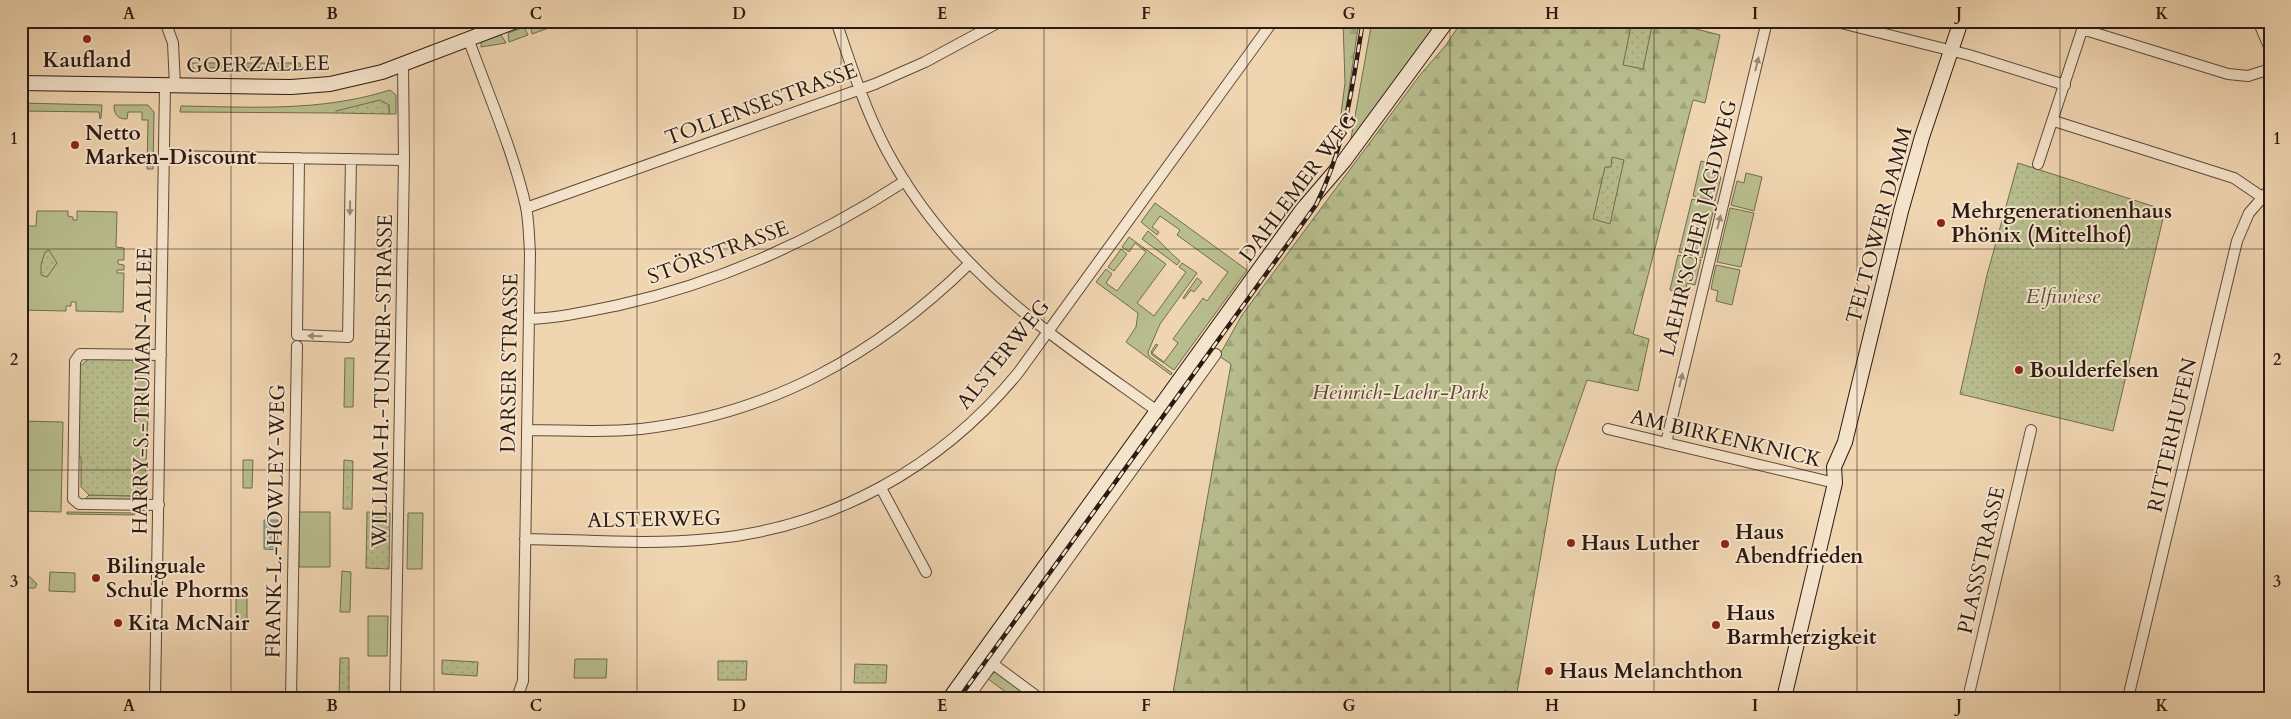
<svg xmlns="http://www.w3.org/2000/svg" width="2291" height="719" font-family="Cardo,serif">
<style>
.green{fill:#b8bd8d;stroke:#726c50}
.forest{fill:url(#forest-firs);stroke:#726c50}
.park{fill:url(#park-dots);stroke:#726c50}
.water{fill:url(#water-rules);stroke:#6e796d}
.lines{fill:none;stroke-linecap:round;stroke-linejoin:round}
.minor-casing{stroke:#5d493a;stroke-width:12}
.secondary-casing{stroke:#2c1a12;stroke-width:16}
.minor{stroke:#f5e4cc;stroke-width:10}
.secondary{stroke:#f5e4cc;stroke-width:14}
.rail-casing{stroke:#2c1a12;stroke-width:4.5}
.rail{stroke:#f5e4cc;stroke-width:2.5;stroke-dasharray:8;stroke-linecap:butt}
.oneway{fill:#9b8978}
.grid{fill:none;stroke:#2c1a12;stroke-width:1;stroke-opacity:0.55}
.poi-dot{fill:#8f2418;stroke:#f5e4cc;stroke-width:2}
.labels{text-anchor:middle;stroke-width:4;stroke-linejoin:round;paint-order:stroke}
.poi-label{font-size:21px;font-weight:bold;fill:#2c1a12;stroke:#f5e4cc;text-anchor:start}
.street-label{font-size:21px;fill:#2c1a12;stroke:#f5e4cc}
.park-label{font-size:21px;font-style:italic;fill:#564b37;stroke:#f5e4cc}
.neatline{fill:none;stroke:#2c1a12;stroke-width:2}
.grid-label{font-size:16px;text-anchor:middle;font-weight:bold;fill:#2c1a12}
</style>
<defs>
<pattern id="forest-firs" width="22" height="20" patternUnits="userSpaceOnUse" patternTransform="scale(1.25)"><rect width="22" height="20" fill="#b8bd8d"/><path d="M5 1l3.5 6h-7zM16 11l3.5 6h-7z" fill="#9ea279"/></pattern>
<pattern id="park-dots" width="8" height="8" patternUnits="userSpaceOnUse" patternTransform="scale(1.25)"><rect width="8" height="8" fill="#b8bd8d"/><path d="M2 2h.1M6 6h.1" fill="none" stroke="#9ea279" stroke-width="1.8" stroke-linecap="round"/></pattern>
<pattern id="water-rules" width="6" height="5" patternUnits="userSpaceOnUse" patternTransform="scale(1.25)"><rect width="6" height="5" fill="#9ab9aa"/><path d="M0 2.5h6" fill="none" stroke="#859e91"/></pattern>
</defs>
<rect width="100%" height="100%" fill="#f0d5b1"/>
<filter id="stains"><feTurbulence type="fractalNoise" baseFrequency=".004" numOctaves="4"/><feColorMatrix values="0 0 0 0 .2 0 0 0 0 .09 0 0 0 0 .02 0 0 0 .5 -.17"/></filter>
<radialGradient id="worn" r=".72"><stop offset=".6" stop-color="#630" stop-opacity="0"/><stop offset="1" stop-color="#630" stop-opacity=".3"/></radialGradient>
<!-- green -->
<path class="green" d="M541 21H552L554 26 532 34 530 25Z
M1372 21H1441L1350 144Z
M524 27 528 35 509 42 508 33Z
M501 35 506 43 481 47V42Z
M188 63H300L301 67 189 68Z
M390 90 396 95V114H389V105L337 111 336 113 180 112 181 106C251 107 321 112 390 90Z
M21 103 102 105 101 118 100 119 99 112 21 111Z
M114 105H148L154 112 153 169H147L148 120H142V112H128L127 119C117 119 114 114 114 105Z
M1701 161 1716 165 1713 175 1721 177 1715 201 1693 196Z
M1746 173 1762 177 1754 211 1731 205 1737 181 1744 183Z
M1692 199 1715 204 1702 258 1679 252Z
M1155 203 1247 270 1174 370 1152 355 1151 352 1156 344 1158 345 1152 353 1164 362 1178 343 1173 339 1203 298 1207 301 1228 272 1177 235 1180 230 1160 216 1152 227 1159 232 1157 235 1141 222Z
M1730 208 1754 213 1741 267 1717 262Z
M37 211H68V216L73 217V220H77V211L117 212 116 247 124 248V260H118V264L124 265V270H117V273H124L123 312 76 311V302H71V306H66V311L21 310V232H26V226H36Z
M1148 231C1160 240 1168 252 1180 261L1177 265 1142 239Z
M1129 237 1166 264 1137 303 1154 316 1186 272 1179 267 1182 263 1197 273 1160 324 1148 352 1149 356 1172 373 1171 375 1126 342 1136 327 1138 313 1096 282 1106 269 1112 274 1106 283 1117 291 1146 252 1135 243 1129 252 1122 247Z
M1121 249 1127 254 1114 271 1108 267Z
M1678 255 1701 260 1695 285 1687 283 1685 294 1670 290Z
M1716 265 1740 270 1732 305 1716 301 1718 291 1711 289Z
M1197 278 1202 282 1194 292 1191 290 1184 299 1183 298Z
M345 358H354L353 407H344Z
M21 421 63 422 61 512 21 511Z
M243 460H253L252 488H243Z
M89 495 136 496V500L85 499Z
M67 512 136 513 134 515 67 514Z
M299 512H330V567H299Z
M408 513H423L422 569H407Z
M342 571 351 572 350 612H340Z
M50 572 75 573V592L49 591Z
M236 597H247V630H236Z
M368 616H388L387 656H368Z
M575 659H607L606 678H574Z
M978 666 984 670 965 698H955Z
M995 671 1032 698H1014L988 679Z"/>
<!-- forest -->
<path class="forest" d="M1343 21H1359L1344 123 1339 144H1337L1345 83Z
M1462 21H1664L1720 35 1705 103 1693 100 1633 334 1649 339 1638 391 1587 380 1556 469 1516 698H1172L1231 364 1219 356 1242 315 1420 75 1446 45Z"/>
<!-- park -->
<path class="park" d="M1632 21H1653L1643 69 1623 65Z
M380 100 389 105V114L336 113V111Z
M1612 157 1624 160 1610 224 1593 219 1605 167H1611Z
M2018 163 2165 210 2113 431 1960 394 1987 275Z
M49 250 57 263 47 277 41 275V264L45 252Z
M90 358 150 360 145 492 136 496 89 495 81 487V457H78L79 367Z
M344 460 353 461 352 509H343Z
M367 512 390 513 389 569 366 568Z
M21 575 30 577 37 584 35 588H21Z
M340 658H349V698H339Z
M442 660 478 662 477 676 442 674Z
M718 661H747L746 680H718Z
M855 664 887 665 886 683H854Z"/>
<!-- water -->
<path class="water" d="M264 520H278L277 550 264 549Z"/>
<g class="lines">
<!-- minor casing -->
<g class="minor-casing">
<path id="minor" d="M165 21 173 43 175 86
M836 21C851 65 865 110 887 151 953 273 1049 333 1157 411
M1833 21 1969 55 2065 85
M2258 21 2270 49
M2082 29 2228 74 2248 76 2270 69
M468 38C488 94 513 150 526 207 529 222 529 238 530 253L523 681 517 698
M2054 121 2234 178 2262 197
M164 156 404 160
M299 158 297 335 348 337 351 159
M2038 164 2085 21
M526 208 875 84 925 62 1001 21
M529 319C559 318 590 311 619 305 723 282 816 239 905 181
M1608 429 1835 483
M527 430C565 430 603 433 641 429 771 414 876 355 969 264
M1666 443 1767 21
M881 488 926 572
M159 505 79 504 73 499 75 361 80 354 161 355
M525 539C586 540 649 545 710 539 832 528 941 467 1018 373L1273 21
M981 655 1039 698
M155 698 165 86
M291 698 297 346
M395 698 404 160 403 64
M968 698 1216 354
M1968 698 2031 430
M2128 698 2237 241 2249 213 2270 189"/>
</g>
<!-- secondary casing -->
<g class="secondary-casing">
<path id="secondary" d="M21 83 291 87 330 84 382 72 516 21
M950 698 1302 210 1344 161 1447 21
M1784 698 1835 483 1834 467 1845 442 1901 211 1922 137 1961 21"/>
</g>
<!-- minor -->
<use href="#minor" class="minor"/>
<!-- secondary -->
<use href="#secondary" class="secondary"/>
<!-- rail casing -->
<g class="rail-casing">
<path id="rail" d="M959 698 1316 205C1346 145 1352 86 1363 21"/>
</g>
<!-- rail -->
<use href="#rail" class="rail"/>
</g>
<!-- one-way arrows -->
<defs><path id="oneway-solid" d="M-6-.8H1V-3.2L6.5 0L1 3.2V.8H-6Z" transform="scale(1.25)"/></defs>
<g class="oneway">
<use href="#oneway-solid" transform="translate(1757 64) rotate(-76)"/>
<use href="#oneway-solid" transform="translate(350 208) rotate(91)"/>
<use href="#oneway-solid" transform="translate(1719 222) rotate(-76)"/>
<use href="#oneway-solid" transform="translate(315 336) rotate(-178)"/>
<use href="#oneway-solid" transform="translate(1681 380) rotate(-76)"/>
</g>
<!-- grid -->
<path class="grid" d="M231 21V698M434 21V698M637 21V698M841 21V698M1044 21V698M1247 21V698M1450 21V698M1654 21V698M1857 21V698M2060 21V698M21 249H2270M21 470H2270"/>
<!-- markers -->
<g class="poi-dot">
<circle cx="87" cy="39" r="5"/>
<circle cx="75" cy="145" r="5"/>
<circle cx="1941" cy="223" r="5"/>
<circle cx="2019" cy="370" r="5"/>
<circle cx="1571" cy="543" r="5"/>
<circle cx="1725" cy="544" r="5"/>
<circle cx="96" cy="578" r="5"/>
<circle cx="118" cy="623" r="5"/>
<circle cx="1716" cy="625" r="5"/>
<circle cx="1549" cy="671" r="5"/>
</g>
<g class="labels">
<!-- poi labels -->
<g class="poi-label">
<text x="87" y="67" text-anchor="middle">Kaufland</text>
<text x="85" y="140">Netto<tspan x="85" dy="24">Marken-Discount</tspan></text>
<text x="1951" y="218">Mehrgenerationenhaus<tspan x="1951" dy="24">Phönix (Mittelhof)</tspan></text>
<text x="2029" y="377">Boulderfelsen</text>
<text x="1735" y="539">Haus<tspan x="1735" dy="24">Abendfrieden</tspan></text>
<text x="1581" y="550">Haus Luther</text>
<text x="106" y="573">Bilinguale<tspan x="106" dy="24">Schule Phorms</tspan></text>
<text x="1726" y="620">Haus<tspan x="1726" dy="24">Barmherzigkeit</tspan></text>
<text x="128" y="630">Kita McNair</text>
<text x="1559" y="678">Haus Melanchthon</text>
</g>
<!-- street labels -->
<g class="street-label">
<text transform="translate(258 64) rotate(-1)" y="7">GOERZALLEE</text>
<text transform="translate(761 104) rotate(-20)" y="7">TOLLENSESTRASSE</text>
<text transform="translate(1298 187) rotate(-53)" y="7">DAHLEMER WEG</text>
<text transform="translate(1879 225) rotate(-75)" y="7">TELTOWER DAMM</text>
<text transform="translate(1698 228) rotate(-76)" y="7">LAEHR'SCHER JAGDWEG</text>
<text transform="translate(718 252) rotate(-20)" y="7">STÖRSTRASSE</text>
<text transform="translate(1003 354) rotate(-51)" y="7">ALSTERWEG</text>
<text transform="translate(509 363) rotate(-89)" y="7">DARSER STRASSE</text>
<text transform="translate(382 381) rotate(-89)" y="7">WILLIAM-H.-TUNNER-STRASSE</text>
<text transform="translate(142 391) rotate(-89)" y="7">HARRY-S.-TRUMAN-ALLEE</text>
<text transform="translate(2172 435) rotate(-77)" y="7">RITTERHUFEN</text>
<text transform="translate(1726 438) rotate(13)" y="7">AM BIRKENKNICK</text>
<text transform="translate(654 519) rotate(-1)" y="7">ALSTERWEG</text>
<text transform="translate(275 521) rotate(-89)" y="7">FRANK-L.-HOWLEY-WEG</text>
<text transform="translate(1981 560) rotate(-77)" y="7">PLASSSTRASSE</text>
</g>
<!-- park labels -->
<g class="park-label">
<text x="2063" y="303">Elfiwiese</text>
<text x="1400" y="399">Heinrich-Laehr-Park</text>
</g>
</g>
<!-- margin -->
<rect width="2291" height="719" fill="none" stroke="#f0d5b1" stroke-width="55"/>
<rect x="28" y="28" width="2236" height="664" class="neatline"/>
<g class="grid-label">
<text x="129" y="19">A</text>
<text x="332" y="19">B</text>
<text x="536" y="19">C</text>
<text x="739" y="19">D</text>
<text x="942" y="19">E</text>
<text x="1146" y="19">F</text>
<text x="1349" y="19">G</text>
<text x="1552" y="19">H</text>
<text x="1755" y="19">I</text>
<text x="1959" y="19">J</text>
<text x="2162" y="19">K</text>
<text x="14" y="144">1</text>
<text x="2277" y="144">1</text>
<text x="14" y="365">2</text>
<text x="2277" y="365">2</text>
<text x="14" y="587">3</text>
<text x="2277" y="587">3</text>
<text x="129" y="711">A</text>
<text x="332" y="711">B</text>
<text x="536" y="711">C</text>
<text x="739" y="711">D</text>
<text x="942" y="711">E</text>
<text x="1146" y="711">F</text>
<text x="1349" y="711">G</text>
<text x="1552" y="711">H</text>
<text x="1755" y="711">I</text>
<text x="1959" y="711">J</text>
<text x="2162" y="711">K</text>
</g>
<rect width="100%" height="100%" filter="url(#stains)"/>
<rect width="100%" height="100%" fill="url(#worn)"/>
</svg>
